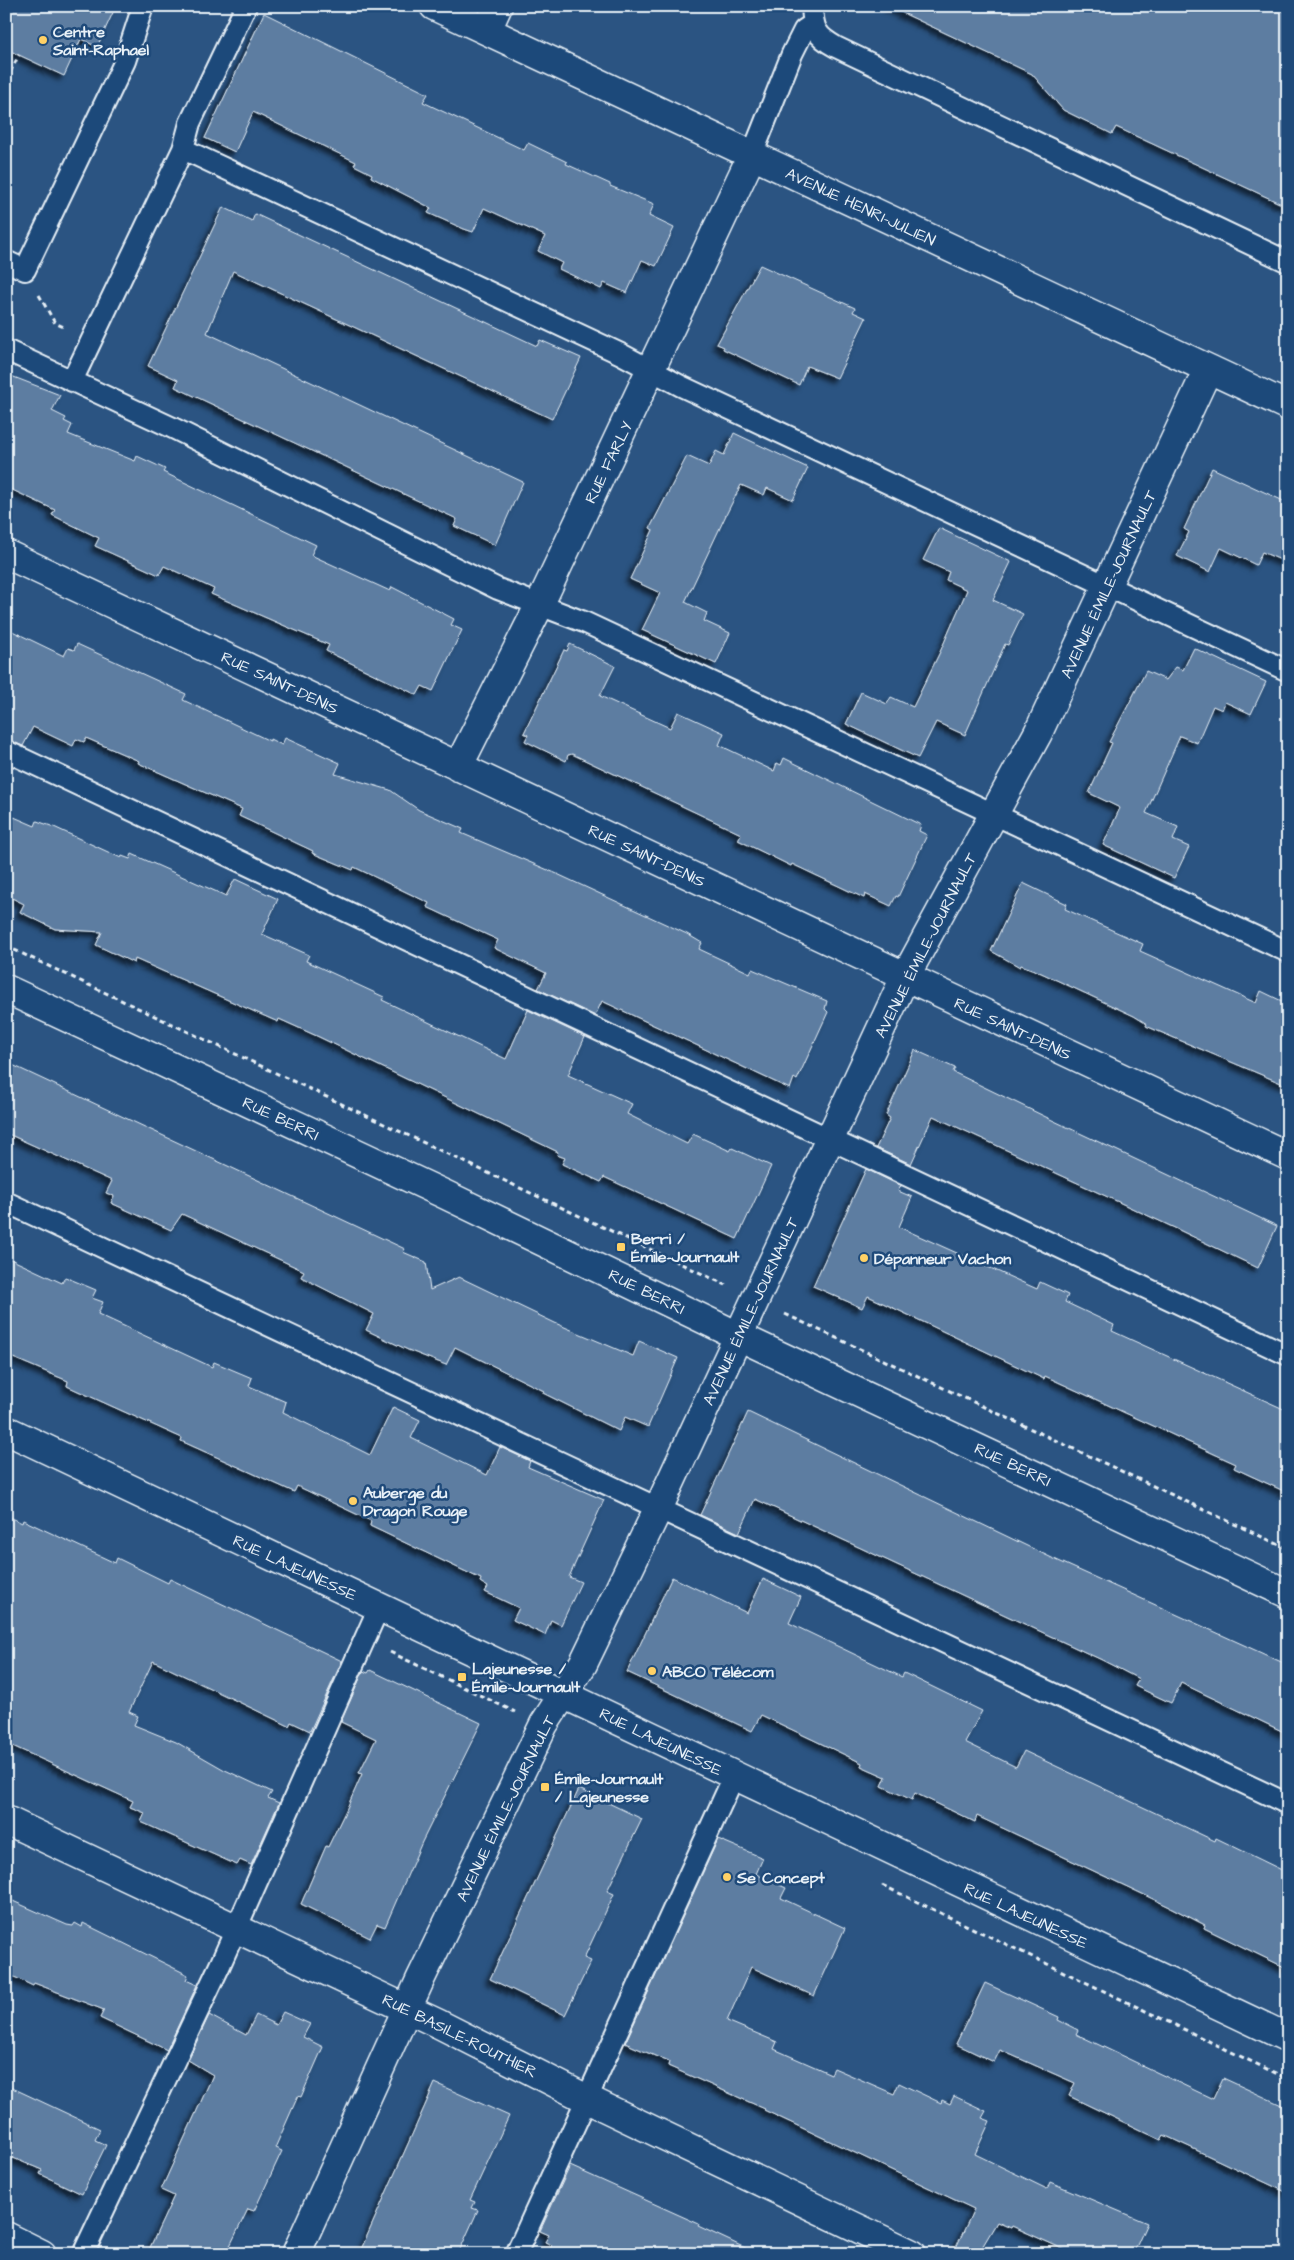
<svg xmlns="http://www.w3.org/2000/svg" width="1294" height="2260" font-family="'Architects Daughter',sans-serif">
<style>
.building{fill:#5d7da1;stroke:#e8f1f8;filter:url(#shadow)}
.lines{fill:none;stroke-linecap:round;stroke-linejoin:round}
.lane-casing{stroke:#e8f1f8;stroke-width:24}
.street-casing{stroke:#e8f1f8;stroke-width:31}
.secondary-casing{stroke:#e8f1f8;stroke-width:31}
.path{stroke:#e8f1f8;stroke-width:3;stroke-dasharray:5 4;stroke-linecap:butt}
.lane{stroke:#1f4a7a;stroke-width:20}
.street{stroke:#1f4a7a;stroke-width:28}
.secondary{stroke:#1f4a7a;stroke-width:28}
.poi-dot{fill:#ffd166;stroke:#1f4a7a;stroke-width:2}
.labels{text-anchor:middle;stroke-width:5;stroke-linejoin:round;paint-order:stroke}
.poi-label{font-size:16px;font-weight:bold;fill:#e8f1f8;stroke:#1f4a7a;text-anchor:start}
.street-label{font-size:16px;fill:#e8f1f8;stroke:#1f4a7a}
</style>
<defs>
<filter id="shadow"><feDropShadow dx="-4.5" dy="4.5" stdDeviation="2.5" flood-color="#0009"/></filter>
</defs>
<rect width="100%" height="100%" fill="#2b5482"/>
<filter id="ink" filterUnits="userSpaceOnUse"><feTurbulence type="fractalNoise" baseFrequency=".02" numOctaves="2"/><feDisplacementMap in="SourceGraphic" scale="10" xChannelSelector="R" yChannelSelector="G"/><feConvolveMatrix kernelMatrix="1 2 1 2 8 2 1 2 1" color-interpolation-filters="sRGB"/></filter>
<g filter="url(#ink)">
<!-- building -->
<path class="building" d="M6 6H116L97 47 81 39 64 76 6 49Z
M888 6H1288V207L1116 127 1112 134 1063 110 1032 74Z
M264 13 428 94 423 102 524 150 528 143 567 162 566 164 610 184V186L654 204 649 216 674 228 656 266 642 260 627 293 604 283 601 289 559 269 562 263 538 251 545 236 484 208 473 232 464 229 428 213 431 208 371 177 372 174 354 165 356 162 253 112 235 152 205 138Z
M223 207 252 221 255 214 537 346 540 340 581 358 552 419 233 271 207 333 523 482 495 545 454 526 457 519 175 387 178 380 148 366Z
M760 265 855 308 853 312 866 318 837 378 807 366 799 385 723 349 724 347 717 344Z
M6 374 60 395 52 411 66 418 64 421 72 425 68 434 135 461 137 456 165 469 163 472 316 545 311 555 390 591 392 587 454 619 451 625 462 630 433 691 422 686 417 695 326 651 329 645 211 594 214 589 164 566 159 575 95 546 99 538 52 515 55 510 6 487Z
M734 433 808 468 793 500 767 488 764 495 741 485 726 515 685 602 707 613 704 621 730 633 716 664 642 630 660 593 630 579 653 530 650 528 687 456 709 466 716 451 724 455Z
M1212 468 1288 503V563L1262 552 1256 565 1221 548 1210 572 1177 556 1189 532 1184 529Z
M939 528 1011 562 993 600 1023 614 1008 645 1005 644 965 735 936 722 918 758 846 724 861 692 887 704 891 697 913 707 940 652 967 590 946 580 949 572 923 560Z
M6 628 64 656 68 648 74 650 77 644 186 694 183 700 270 741V739L282 745 285 738 340 763 335 774 390 790 419 810 463 829 461 833 555 873 687 934 702 943 699 949 750 973 752 969 827 1001 825 1009 828 1012 797 1080 794 1078 790 1089 602 1001 595 1016 538 989 546 973 494 948 498 940 427 907 429 903 354 867 353 870 312 853 313 851 239 816 242 809 138 763 139 761 86 738 84 742 76 739 73 746 33 727 23 746 6 739Z
M570 644 615 666 600 696 670 728 678 712 724 733 719 745 774 771 777 763 781 765 784 758 921 825 919 831 927 835 898 897 896 896 891 906 865 894 864 898 792 864 791 866 738 840 741 834 572 754 568 755 566 761 525 741 528 735 524 733 564 650 567 651Z
M1194 648 1266 682 1251 714 1225 702 1222 710 1213 706 1197 743 1180 736 1146 813 1178 827 1173 840 1189 847 1174 878 1103 845 1120 808 1089 793 1112 743 1109 742 1146 671 1166 680 1176 667 1183 670Z
M14 817 35 826 37 821 54 827 121 858 122 856 130 859 132 854 226 896 235 879 278 899 262 934 309 955 306 961 384 997 382 1000 506 1059 528 1010 585 1037 568 1075 632 1104 627 1114 687 1144 693 1134 730 1151 732 1148 771 1166 737 1239 604 1177 601 1182 562 1164 565 1158 557 1155 558 1152 319 1037 279 1019 278 1022 135 959 134 963 96 945 102 932 55 929 20 912 24 904 6 895V832Z
M1023 883 1067 904 1065 909 1143 944 1140 951 1256 1003 1261 991 1288 1004V1086L1146 1026 1147 1024 1134 1016 1037 971 1021 965 1020 967 991 951Z
M915 1050 955 1068 953 1072 1050 1119 1277 1226 1258 1268 1179 1230 933 1116 911 1164 876 1148 890 1118 886 1115Z
M6 1062 405 1249 403 1252 426 1262 430 1290 459 1277 555 1323 633 1356 639 1341 678 1358 648 1427 625 1417 619 1431 543 1393 544 1391 455 1347 446 1365 408 1350 366 1330 374 1314 301 1277 304 1271 182 1214 171 1230 111 1203 114 1196 106 1193 112 1181 6 1133Z
M866 1169 901 1186 898 1191 912 1197 899 1227 1037 1289 1040 1282 1068 1295 1065 1302 1114 1325 1112 1331 1288 1411V1493L1234 1468 1236 1464 1045 1376 1044 1379 868 1296 862 1308 813 1286Z
M6 1257 62 1283 65 1277 96 1290 92 1298 103 1302 98 1314 212 1367 214 1362 252 1378 249 1386 286 1402 283 1412 370 1455 393 1407 420 1420 411 1438 487 1475 500 1447 530 1461 528 1467 604 1500 569 1577 581 1582 561 1625 551 1620 545 1635 513 1620 519 1608 485 1592 488 1587 480 1582 481 1579 370 1526 371 1521 297 1486 294 1492 181 1441 182 1438 67 1386 68 1381 6 1355Z
M748 1412 1052 1558 1288 1665V1734L1181 1683 1171 1703 1135 1686 1139 1679 1102 1660 755 1499 739 1533 700 1515Z
M6 1515 22 1523 23 1520 115 1563 117 1558 168 1583 170 1579 342 1661 310 1731 291 1722 289 1726 153 1661 129 1712 138 1716 134 1725 176 1742 223 1769 272 1792 268 1798 279 1803 251 1865 240 1860 237 1865 141 1822 145 1813 130 1807 133 1801 6 1743Z
M672 1577 747 1613 763 1579 801 1597 789 1623 902 1677 904 1673 982 1711 965 1742 1016 1767 1024 1751 1215 1841 1216 1838 1288 1873V1969L1204 1928 1205 1925 1170 1907 977 1816 975 1822 915 1793 912 1800 882 1786 886 1777 861 1766 862 1763 761 1715 752 1731 627 1672Z
M370 1670 481 1723 422 1842 385 1927 377 1924 370 1938 301 1904 326 1846 328 1847 347 1808 362 1774 359 1773 376 1739 341 1722 363 1671 368 1673Z
M579 1789 642 1819 607 1891 614 1894 584 1958 591 1961 565 2015 490 1979Z
M718 1839 763 1858 756 1874 786 1888 781 1898 845 1928 814 1996 751 1967 727 2021 777 2042 774 2049 831 2074 834 2068 894 2094 899 2083 941 2103 942 2100 950 2104 954 2096 986 2111 982 2118 990 2121 975 2154 1047 2189 1050 2182 1147 2223 1133 2254H1074L1012 2226 1011 2228 997 2222 978 2254H953L974 2209 764 2110 765 2109 668 2066 669 2062 625 2043Z
M6 1898 67 1925 73 1926 75 1923 82 1927 83 1923 188 1975 186 1980 197 1985 167 2050 100 2018 104 2010 34 1983 33 1986 6 1973Z
M985 1983 1059 2017 1058 2020 1078 2030 1076 2034 1213 2099 1223 2078 1288 2108V2193L1164 2135 1161 2140 1069 2096 1075 2083 1000 2050 994 2062 956 2044Z
M283 2012 310 2024 303 2037 323 2047 301 2097 298 2096 275 2148 282 2151 254 2211 248 2209 226 2254H147L174 2196 161 2190 213 2075 188 2060 209 2015 246 2035 256 2015 276 2025Z
M435 2083 509 2116 470 2200 475 2202 472 2208 478 2210 458 2254H359Z
M6 2085 100 2129 95 2140 106 2145 82 2194 40 2174 42 2170 6 2155Z
M570 2166 699 2224 698 2226 758 2254H548L552 2245 545 2242 549 2235 540 2231Z"/>
<g class="lines">
<!-- lane casing -->
<g class="lane-casing">
<path id="lane" d="M812 6C813 29 816 36 836 47L1288 262
M183 149 190 123 246 6
M752 155 792 54 804 30 813 24
M6 261 25 270 125 61 143 6
M6 350 171 427 498 589 584 622 1288 952
M72 381 183 149 621 354 681 386 1288 671
M6 751 1288 1355
M6 1202 1288 1804
M83 2254 220 1965 379 1607
M516 2254 734 1776"/>
</g>
<!-- street casing -->
<g class="street-casing">
<path id="street" d="M434 6 1288 406
M487 30 498 6
M6 554 1288 1156
M458 767 539 606 752 155
M6 1820 439 2024 587 2099 912 2254
M6 2236 42 2254
M296 2254 421 1978 544 1724 583 1664 659 1507 905 977 1038 733 1208 369"/>
</g>
<!-- secondary casing -->
<g class="secondary-casing">
<path id="secondary" d="M6 989 446 1195 757 1345 1288 1594
M6 1430 1288 2038"/>
</g>
<!-- path -->
<path class="path" d="M6 80 19 55
M39 295 55 323 66 328
M6 946 726 1285
M785 1314 1288 1549
M390 1652 515 1712
M882 1885 1288 2079"/>
<!-- lane -->
<use href="#lane" class="lane"/>
<!-- street -->
<use href="#street" class="street"/>
<!-- secondary -->
<use href="#secondary" class="secondary"/>
</g>
</g>
<!-- markers -->
<g class="poi-dot">
<circle cx="43" cy="40" r="5"/>
<rect x="616" y="1242" width="10" height="10" rx="2.5"/>
<circle cx="864" cy="1258" r="5"/>
<circle cx="353" cy="1501" r="5"/>
<circle cx="652" cy="1671" r="5"/>
<rect x="457" y="1672" width="10" height="10" rx="2.5"/>
<rect x="540" y="1782" width="10" height="10" rx="2.5"/>
<circle cx="727" cy="1877" r="5"/>
</g>
<g class="labels">
<!-- poi labels -->
<g class="poi-label">
<text x="53" y="37">Centre<tspan x="53" dy="18">Saint-Raphael</tspan></text>
<text x="631" y="1244">Berri /<tspan x="631" dy="18">Émile-Journault</tspan></text>
<text x="874" y="1264">Dépanneur Vachon</text>
<text x="363" y="1498">Auberge du<tspan x="363" dy="18">Dragon Rouge</tspan></text>
<text x="472" y="1674">Lajeunesse /<tspan x="472" dy="18">Émile-Journault</tspan></text>
<text x="662" y="1677">ABCO Télécom</text>
<text x="555" y="1784">Émile-Journault<tspan x="555" dy="18">/ Lajeunesse</tspan></text>
<text x="737" y="1883">Se Concept</text>
</g>
<!-- street labels -->
<g class="street-label">
<text transform="translate(861 206) rotate(25)" y="6">AVENUE HENRI-JULIEN</text>
<text transform="translate(608 462) rotate(-64)" y="6">RUE FARLY</text>
<text transform="translate(1108 584) rotate(-65)" y="6">AVENUE ÉMILE-JOURNAULT</text>
<text transform="translate(280 682) rotate(25)" y="6">RUE SAINT-DENIS</text>
<text transform="translate(647 855) rotate(25)" y="6">RUE SAINT-DENIS</text>
<text transform="translate(925 945) rotate(-63)" y="6">AVENUE ÉMILE-JOURNAULT</text>
<text transform="translate(1013 1028) rotate(25)" y="6">RUE SAINT-DENIS</text>
<text transform="translate(281 1118) rotate(25)" y="6">RUE BERRI</text>
<text transform="translate(647 1291) rotate(26)" y="6">RUE BERRI</text>
<text transform="translate(750 1311) rotate(-65)" y="6">AVENUE ÉMILE-JOURNAULT</text>
<text transform="translate(1013 1464) rotate(25)" y="6">RUE BERRI</text>
<text transform="translate(295 1567) rotate(25)" y="6">RUE LAJEUNESSE</text>
<text transform="translate(661 1741) rotate(26)" y="6">RUE LAJEUNESSE</text>
<text transform="translate(505 1808) rotate(-64)" y="6">AVENUE ÉMILE-JOURNAULT</text>
<text transform="translate(1026 1915) rotate(25)" y="6">RUE LAJEUNESSE</text>
<text transform="translate(460 2035) rotate(26)" y="6">RUE BASILE-ROUTHIER</text>
</g>
</g>
<!-- margin -->
<rect width="1294" height="2260" fill="none" stroke="#1f4a7a" stroke-width="25"/>
<rect x="12" y="12" width="1269" height="2235" fill="none" stroke="#e8f1f8" stroke-width="2" filter="url(#ink)"/>
</svg>
